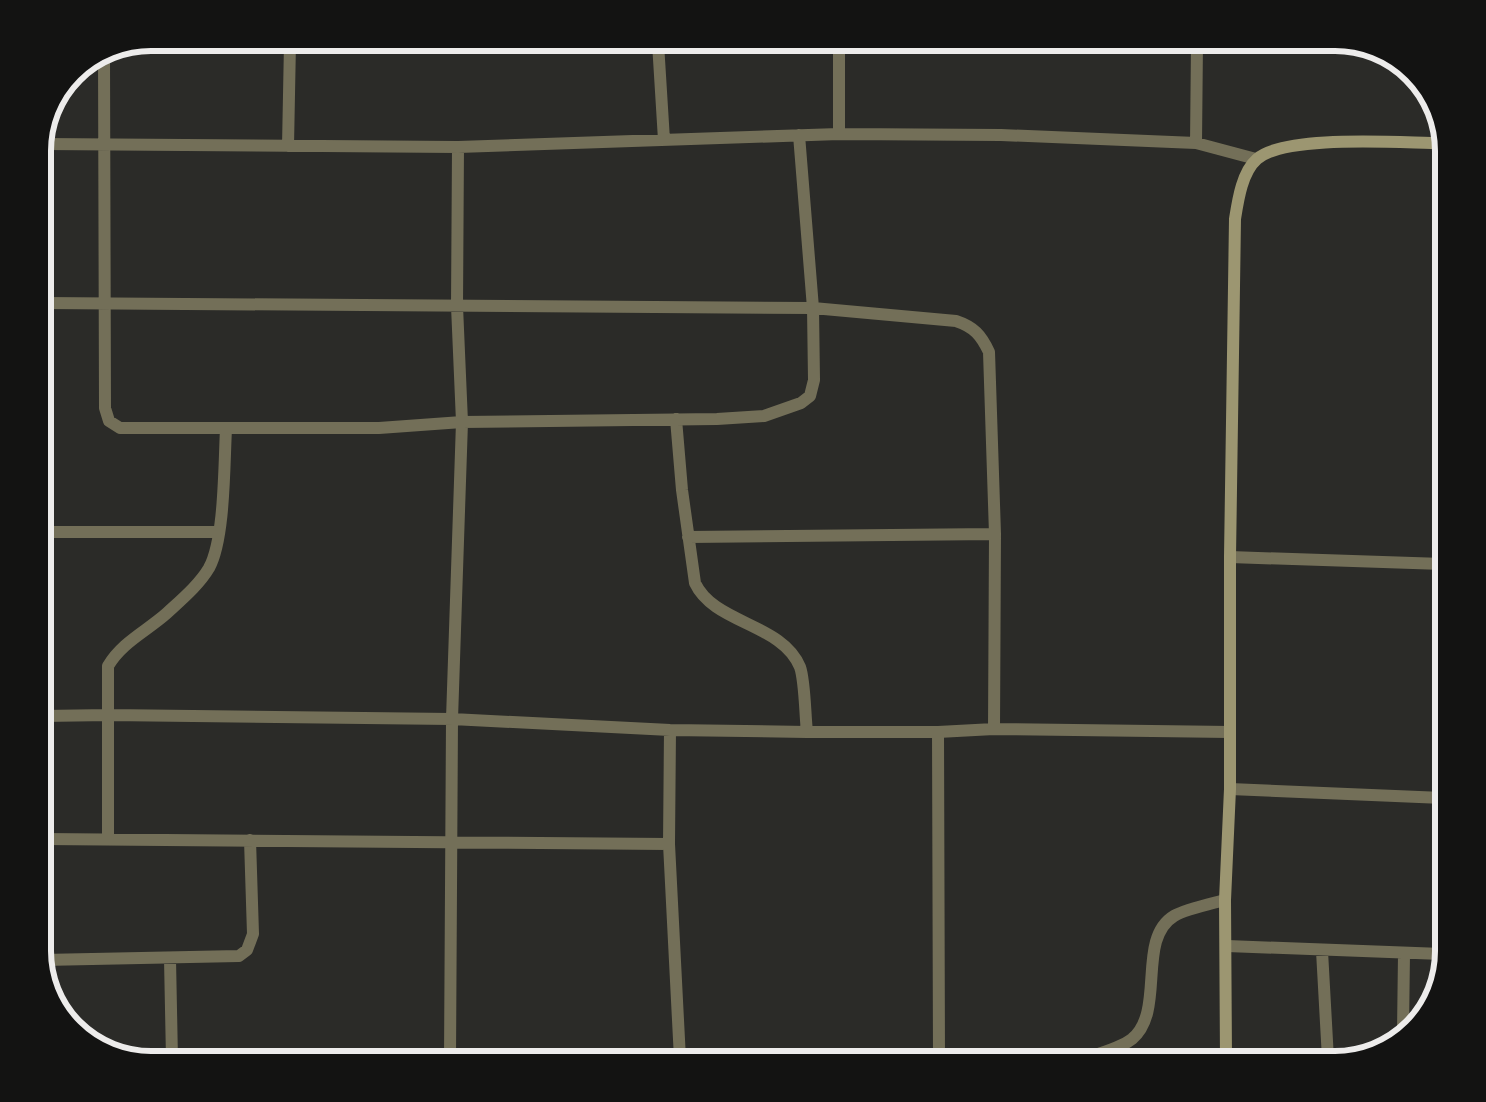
<svg xmlns="http://www.w3.org/2000/svg" width="1486" height="1102" font-family="Montserrat,sans-serif">
<style>
.lines{fill:none;stroke-linecap:round;stroke-linejoin:round}
.street{stroke:#736f58;stroke-width:12}
.secondary{stroke:#9c9671;stroke-width:12}
.rim{fill:none;stroke:#edeceb;stroke-width:6}
</style>
<rect width="100%" height="100%" fill="#2b2b28"/>
<g class="lines">
<!-- street -->
<path class="street" d="M658 43 664 140
M104 54 105 408 109 421 120 428H379L462 422 717 419 764 416 801 403 810 396 814 380 813 308 799 135
M839 134V43
M1196 143 1197 43
M43 144 458 147 839 134 1001 135 1196 143 1256 159
M288 146 290 43
M43 303 813 308 956 321C974 327 981 335 989 352L995 534 994 729
M676 419 682 490 695 583C714 624 782 623 800 667 805 681 805 715 807 732
M43 532H219
M688 537 995 534
M1230 557 1443 564
M43 716 109 715 452 719 670 730 807 732H938L994 729 1230 732
M670 730 669 844 680 1059
M938 732 939 1059
M1230 789 1443 798
M43 839 669 844
M108 839V666C122 642 147 631 167 613 181 600 199 585 209 568 225 539 224 464 226 429
M1227 946 1442 954
M1322 951 1328 1059
M170 959 172 1059
M43 960 239 956 247 950 253 934 250 840
M1403 1032 1404 954
M450 1059 452 719 462 422 457 306 458 147
M1082 1059C1097 1054 1119 1049 1132 1039 1166 1011 1136 939 1174 916 1186 909 1210 904 1225 900"/>
<!-- secondary -->
<path class="secondary" d="M1226 1059 1225 900 1230 789V557L1235 219C1238 200 1242 172 1257 159 1285 134 1402 143 1442 143"/>
</g>
<!-- crop -->
<path d="M0 0H1486V1102H0ZM151 51H1335A100 100 0 0 1 1435 151V951A100 100 0 0 1 1335 1051H151A100 100 0 0 1 51 951V151A100 100 0 0 1 151 51Z" fill="#131312" fill-rule="evenodd"/>
<path class="rim" d="M151 51H1335A100 100 0 0 1 1435 151V951A100 100 0 0 1 1335 1051H151A100 100 0 0 1 51 951V151A100 100 0 0 1 151 51Z"/>
</svg>
